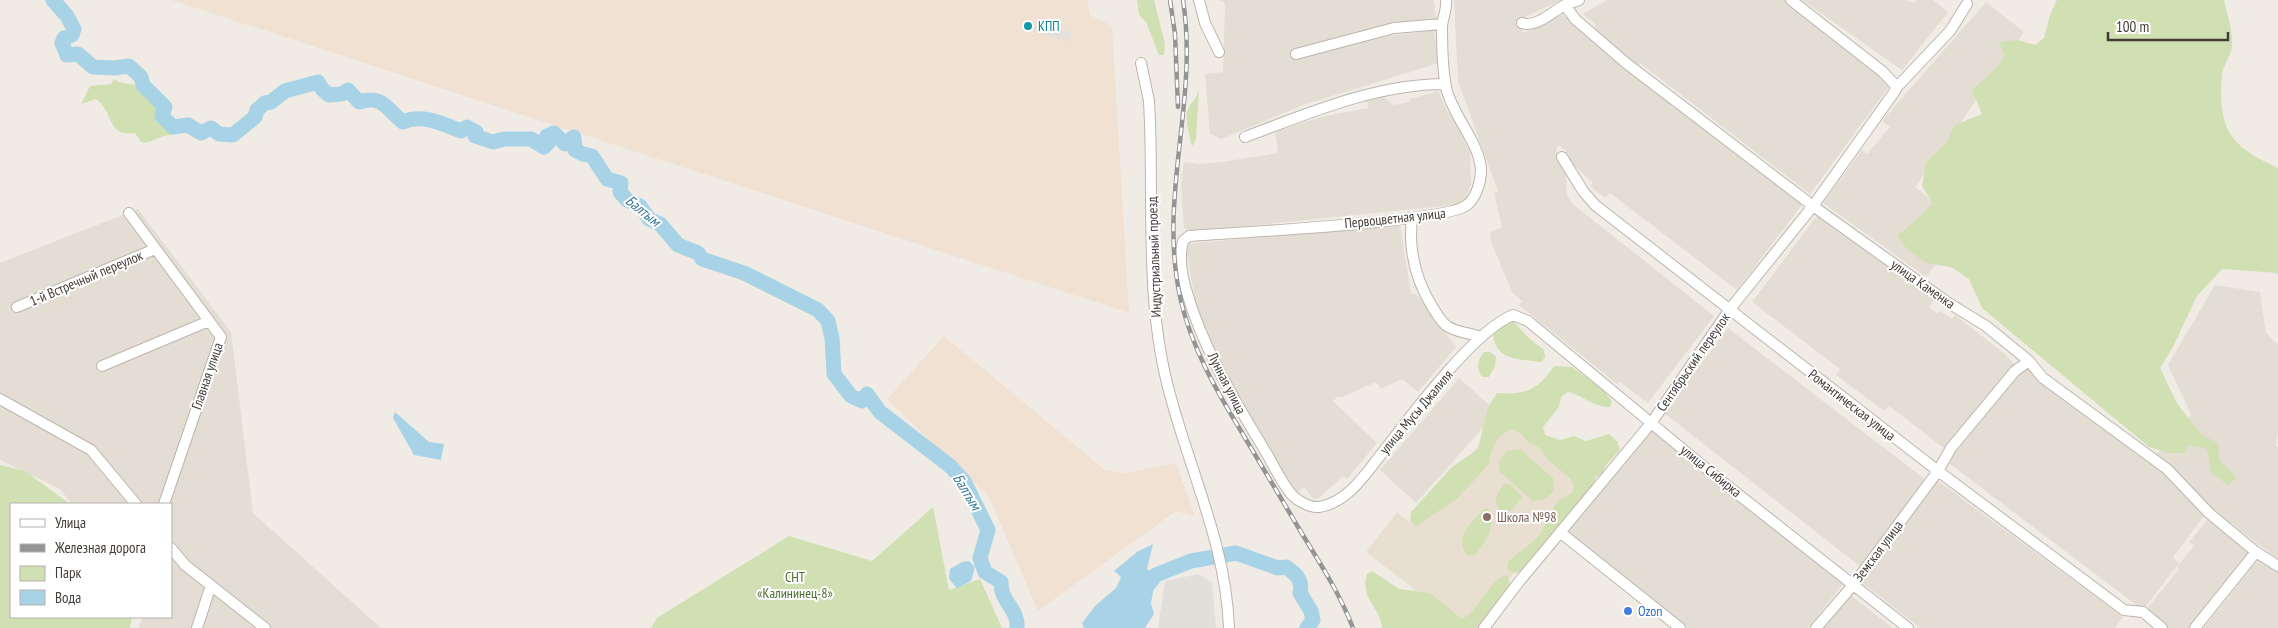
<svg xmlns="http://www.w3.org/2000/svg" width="2278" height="628" font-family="'PT Sans Narrow',sans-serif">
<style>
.residential{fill:#e3ddd4}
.commercial{fill:#f0e1d2}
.industrial{fill:#e2deda}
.education{fill:#e8dfd1}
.green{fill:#d0e0b2}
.parking{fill:#e2dfdd}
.water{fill:#a8d3e6}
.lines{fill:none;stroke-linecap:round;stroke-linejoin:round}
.river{stroke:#a8d3e6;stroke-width:15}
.minor-casing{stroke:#bdb5ac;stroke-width:12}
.minor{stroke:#fff;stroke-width:10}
.rail-casing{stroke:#949494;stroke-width:4.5}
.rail{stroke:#fff;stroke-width:2.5;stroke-dasharray:8;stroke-linecap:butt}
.culture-dot{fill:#0f9aa8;stroke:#fff;stroke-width:2}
.education-dot{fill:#8d6e63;stroke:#fff;stroke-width:2}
.shop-dot{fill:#3f7fe0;stroke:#fff;stroke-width:2}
.labels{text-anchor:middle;stroke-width:4;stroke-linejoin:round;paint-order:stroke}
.culture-label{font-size:14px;fill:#0d838f;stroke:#fff;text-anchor:start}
.street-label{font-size:14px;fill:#423c36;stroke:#fff}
.education-label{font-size:14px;fill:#785e54;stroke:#fff;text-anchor:start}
.park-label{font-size:14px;fill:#4d6c30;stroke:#fff}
.shop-label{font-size:14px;fill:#366cbe;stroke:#fff;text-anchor:start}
.water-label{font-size:15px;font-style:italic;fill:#3a7a99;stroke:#fff}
</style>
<rect width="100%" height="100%" fill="#f0ece5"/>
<!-- residential -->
<path class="residential" d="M1218 0H1434L1436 18 1376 27 1291 50 1294 59 1374 38 1434 30 1439 63 1306 104 1221 139 1210 134 1205 74 1223 72 1225 6 1224 1Z
M1454 0H1561L1519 20 1523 33 1562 14 1600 46 1802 205 1737 290 1610 193 1605 198 1590 186 1593 183 1564 156 1566 151 1558 145 1556 150 1566 169 1567 196 1574 205 1714 316 1648 403 1620 382 1617 384 1519 305 1522 301 1512 292 1490 239 1491 232 1502 227 1494 193 1498 191 1458 81Z
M1607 0H1786L1891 84 1810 194 1640 63 1637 67 1593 31 1596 25 1583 14Z
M1802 0H1905L1915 3 1917 0H1933L1948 12 1902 70Z
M1986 2 2024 32 1915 187 1965 226 1926 277 1823 203 1862 150 1867 154 1890 127 1882 121Z
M1438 91 1448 113 1451 112 1470 153 1471 185 1463 204 1199 231 1184 229 1181 184 1184 162 1199 164 1222 162 1278 153 1275 131 1325 116 1368 108 1367 101 1384 97 1393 105 1410 102V99Z
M138 209 231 332 253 513 381 628H139L142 617H171V504H72L60 489 0 460V263Z
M1817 216 1934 300 1929 307 1937 313 1940 311 1952 319 1955 315 2005 354 2014 364 1945 449 1889 406 1884 411 1836 375 1840 369 1752 302Z
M1400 225 1411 294H1416L1456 347 1418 392 1402 379 1381 389 1376 382 1342 397H1337L1333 401 1377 443 1347 479 1343 476 1319 498 1313 499 1304 487 1297 493 1244 409 1245 405 1241 397 1237 396 1211 343 1196 305 1185 244Z
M2215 285 2260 292 2266 333 2278 345V430L2276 447H2278V559L2211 508 2174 470 2156 455 2191 415 2168 365Z
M1728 328 1926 480 1861 567 1664 413Z
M2024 367 2166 470 2206 513 2173 557 2179 563 2143 610 1946 461Z
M1459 378 1497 412 1416 503 1380 470Z
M1652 428 1843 584 1808 628H1688L1566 532Z
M1934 478 2123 617 2115 628H1920L1860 581Z
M2210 516 2253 552 2193 628H2166L2145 611 2179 569 2177 567 2194 546 2189 542Z
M2260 557 2278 569V628H2204Z
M1849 594 1893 628H1822Z"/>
<!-- commercial -->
<path class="commercial" d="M171 0H1087L1090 15 1112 26 1129 313Z
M944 336 1105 470 1125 473 1176 463 1195 517 1176 511 1038 611 989 497 887 399Z"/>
<!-- industrial -->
<path class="industrial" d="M1198 574 1212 582 1216 628H1158L1165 581Z"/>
<!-- education -->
<path class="education" d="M1508 414 1590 481 1511 577 1478 628H1465L1366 552 1397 512 1409 522Z"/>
<!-- green -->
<path class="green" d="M1137 0H1154L1165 44 1164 55H1159L1146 22 1139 15Z
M2057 0H2224C2227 14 2233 31 2232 46 2231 56 2223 65 2222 75 2218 130 2229 145 2278 168V275L2277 273 2222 269 2197 296 2173 347 2160 368 2178 405 2202 435 2218 443 2219 459 2237 478 2228 485 2211 473 2207 449 2188 445 2185 453H2169L2149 447 1982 308 1969 279 1951 267 1926 263 1907 249 1897 236 1921 216 1933 203 1922 186 1926 163 1946 143 1955 125 1982 114 1972 90 1994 70 2005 56 1999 42 2018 40 2035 45 2044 38 2050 15Z
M114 79 119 82 135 85 145 97 156 104 159 109 161 120 173 135C159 134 151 145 141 142L135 133C106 137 115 113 96 99L81 104 90 86 111 84Z
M1199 90 1196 139 1192 147C1190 135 1183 118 1189 107 1193 100 1197 98 1199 90Z
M1513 321 1530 339 1544 350 1545 357 1541 362C1520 359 1496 361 1493 335L1499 327Z
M1484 352H1490L1496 356 1495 366 1489 377H1482C1476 368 1477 361 1484 352Z
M1554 366 1572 367 1602 389 1612 401 1610 407C1593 407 1584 396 1568 392L1561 397 1559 407 1543 427 1545 435 1560 440 1574 436 1586 441 1609 434 1617 441 1620 450 1607 464 1601 475 1595 477V483L1520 572 1512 573 1508 570 1507 563C1517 552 1531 546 1539 535 1552 517 1548 503 1572 493L1574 486 1571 479 1548 460 1540 448 1528 442 1520 433 1511 429 1499 437 1491 452 1489 464 1457 499 1416 526 1410 519 1411 512 1452 467 1478 449 1488 407 1497 393C1526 395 1538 390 1554 366Z
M1520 449 1553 478 1554 491 1545 499 1533 501 1500 472 1499 461 1507 451Z
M0 465 25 471 70 504H11V617H132L130 628H0Z
M1504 484 1511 485 1522 497 1511 511 1502 512C1491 503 1497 494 1504 484Z
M933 507 949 590 980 579 1002 628H651L657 618 789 536 872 561Z
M1485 508 1490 510C1495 527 1486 545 1473 556L1467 555C1453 537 1472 522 1485 508Z
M1372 571 1399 589 1430 593 1462 619C1481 609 1487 581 1507 575L1510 584 1478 627 1475 628H1382C1382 609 1359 599 1367 574Z"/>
<!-- parking -->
<path class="parking" d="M1036 23 1071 33 1069 41 1034 32Z"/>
<!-- water -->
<path class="water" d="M395 412 429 442 444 444 441 460 414 455 393 418Z
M1153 544 1147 569 1156 575 1151 603 1154 614 1145 628H1084L1082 623 1095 606 1116 588 1121 577 1114 571 1137 552Z
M969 561 975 567 971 581 957 588 949 579 950 569 962 562Z"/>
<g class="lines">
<!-- river -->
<path class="river" d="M53 0 67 16 74 29 72 35 64 38 62 43 67 55 78 54 93 67 114 68 129 66 141 77 143 85 165 107 162 116 173 127 188 125 201 133 211 128 219 134 233 135 255 117 257 110 265 103 271 102 285 91 318 82 322 89 329 95 342 94 348 90 359 102C384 95 385 108 403 122 421 113 443 124 461 131L467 127 476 132 475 136 493 142 504 139H531L544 147 548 143 547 136 554 133 565 144 574 137 575 150 583 154 592 156 607 179 621 183 620 192 627 200 640 206 649 219 660 224 678 245 698 253 702 259 744 273 818 310 828 321 832 338 834 374 851 396 862 401 867 394 880 412 950 466 964 481 988 530 980 558 985 572 1001 582C1000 602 1019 609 1017 628
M1144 590 1156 575 1191 561 1236 553 1278 568 1286 567C1296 574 1303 580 1300 593L1311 611 1313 620 1307 628"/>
<!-- minor casing -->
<g class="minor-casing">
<path id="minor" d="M1199 0 1205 23 1219 52
M1446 0C1447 9 1443 17 1442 26 1442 42 1443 76 1447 91 1454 117 1480 144 1481 170 1481 182 1476 198 1467 205 1449 222 1228 233 1189 236L1183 241C1179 256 1181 271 1185 286 1201 345 1233 398 1264 449 1273 464 1281 482 1292 495 1298 501 1310 508 1319 507 1349 503 1369 469 1386 448 1413 413 1475 330 1513 315L1528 321 1720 480 1908 628
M1565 5 1575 19 1626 63 1813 206 1947 302 1986 326 2029 361 2043 378 2167 469 2209 513 2256 552 2278 566
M1522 23C1536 28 1552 12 1563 6 1568 3 1574 2 1579 0
M1296 54 1394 28 1442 24
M1141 63 1149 101 1150 123C1153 208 1146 299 1167 383 1187 465 1226 542 1229 628
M1897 87 1950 31 1967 4
M1245 137C1309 113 1376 84 1445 84
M1562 157 1583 191 1595 205 1938 471 2124 610 2143 612 2162 628
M129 213 221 337 164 504
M1411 218C1412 225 1411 231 1411 238 1412 264 1419 286 1433 308 1437 314 1441 322 1447 326 1457 333 1469 332 1480 337
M17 307 155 249
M102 366 209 321
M0 399 91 450 136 504
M1561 533 1680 628
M171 548 185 565 265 628
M197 628 211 585
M1484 628 1518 583 1652 422 1730 309 1813 206 1895 91 1897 87 1883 72 1791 0
M1816 628 1854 584 1938 471 1951 448 2015 371 2029 361
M2195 628 2256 552"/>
</g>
<!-- minor -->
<use href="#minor" class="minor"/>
<!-- rail casing -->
<g class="rail-casing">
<path id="rail" d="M1170 0 1175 34 1178 107
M1183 0C1199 103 1157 197 1181 301 1192 348 1216 390 1241 431 1261 465 1281 498 1301 532 1320 563 1340 594 1353 628"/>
</g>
<!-- rail -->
<use href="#rail" class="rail"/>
</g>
<!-- markers -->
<circle class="culture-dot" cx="1028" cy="26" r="5"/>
<circle class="education-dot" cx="1487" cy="517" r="5"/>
<circle class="shop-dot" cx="1628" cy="611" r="5"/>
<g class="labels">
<!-- culture labels -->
<g class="culture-label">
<text x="1038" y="31">КПП</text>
</g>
<!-- street labels -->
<g class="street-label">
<text transform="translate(1395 218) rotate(-6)" y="5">Первоцветная улица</text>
<text transform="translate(1154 257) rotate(-92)" y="5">Индустриальный проезд</text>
<text transform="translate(86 278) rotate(-23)" y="5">1-й Встречный переулок</text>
<text transform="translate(1923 284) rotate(35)" y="5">улица Каменка</text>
<text transform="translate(1693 362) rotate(-55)" y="5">Сентябрьский переулок</text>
<text transform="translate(207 376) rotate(-71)" y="5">Главная улица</text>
<text transform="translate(1227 383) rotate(63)" y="5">Лунная улица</text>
<text transform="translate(1852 405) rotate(38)" y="5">Романтическая улица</text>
<text transform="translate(1416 412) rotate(-50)" y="5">улица Мусы Джалиля</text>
<text transform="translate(1711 471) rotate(39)" y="5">улица Сибирка</text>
<text transform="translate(1878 551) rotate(-53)" y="5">Земская улица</text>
</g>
<!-- education labels -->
<g class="education-label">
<text x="1497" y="522">Школа №98</text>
</g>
<!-- park labels -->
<g class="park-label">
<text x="795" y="582">СНТ<tspan x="795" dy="16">«Калининец-8»</tspan></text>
</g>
<!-- shop labels -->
<g class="shop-label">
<text x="1638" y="616">Ozon</text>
</g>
<!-- water labels -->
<g class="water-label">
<text transform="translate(643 211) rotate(39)" y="5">Балтым</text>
<text transform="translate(967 492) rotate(59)" y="5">Балтым</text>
</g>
</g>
<!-- legend -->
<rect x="10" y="503" width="162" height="115" fill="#ffffff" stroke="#b3b1af"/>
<rect x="20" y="519" width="25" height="8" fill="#ffffff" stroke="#b3b1af"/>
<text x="55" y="528" font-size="15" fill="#423c36">Улица</text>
<rect x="20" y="544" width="25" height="8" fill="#949494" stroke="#b3b1af"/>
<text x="55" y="553" font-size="15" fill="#423c36">Железная дорога</text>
<rect x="20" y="566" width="25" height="15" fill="#d0e0b2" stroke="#b3b1af"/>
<text x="55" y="578" font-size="15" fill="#423c36">Парк</text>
<rect x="20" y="590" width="25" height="15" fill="#a8d3e6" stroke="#b3b1af"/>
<text x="55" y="603" font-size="15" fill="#423c36">Вода</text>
<!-- scale -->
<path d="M2108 32v8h120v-8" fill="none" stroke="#423c36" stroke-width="2.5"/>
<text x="2116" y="32" font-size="15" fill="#423c36" stroke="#ffffff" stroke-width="4" paint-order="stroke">100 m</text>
</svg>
